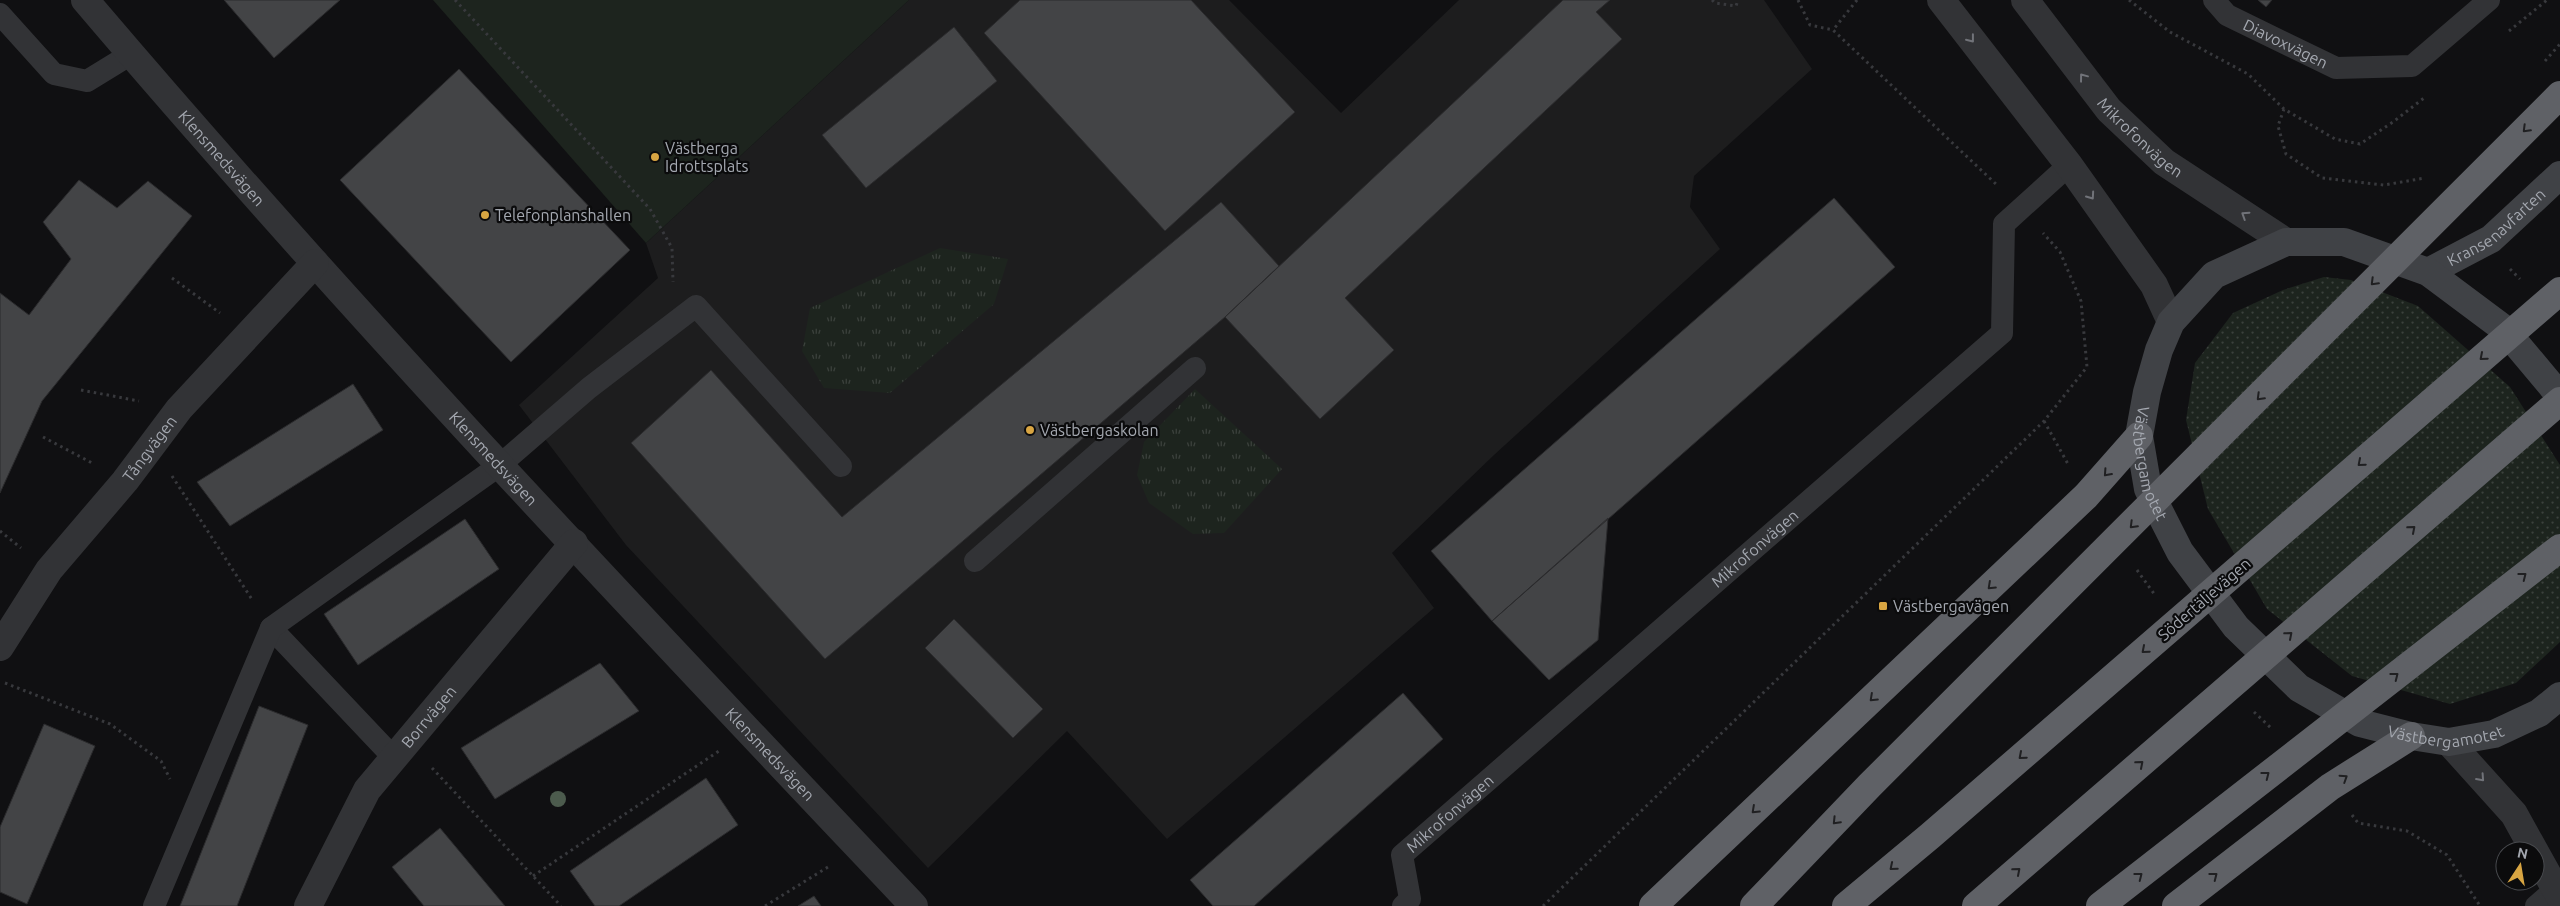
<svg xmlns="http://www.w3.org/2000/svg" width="2560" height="906" font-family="Ubuntu,sans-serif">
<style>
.built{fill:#1d1d1e}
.grass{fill:url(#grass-dots)}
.park{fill:url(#park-tufts)}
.garden{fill:#1d241e}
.building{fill:#434446;stroke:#2b2b2d}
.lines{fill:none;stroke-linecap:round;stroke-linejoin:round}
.path{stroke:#38393d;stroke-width:3;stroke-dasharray:2.5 4;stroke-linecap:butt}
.service{stroke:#323336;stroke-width:22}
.minor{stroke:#323336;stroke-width:28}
.tertiary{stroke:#323336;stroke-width:28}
.secondary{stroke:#404246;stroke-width:28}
.motorway{stroke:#5f6166;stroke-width:28}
.tree{fill:#4c5b4d}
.oneway{stroke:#717379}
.oneway2{stroke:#202022}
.poi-dot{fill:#d8a542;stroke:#0b0b0c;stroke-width:2}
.labels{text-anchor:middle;stroke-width:4.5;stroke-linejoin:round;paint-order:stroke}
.street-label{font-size:16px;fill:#a4a8b0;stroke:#0b0b0c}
.poi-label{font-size:16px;fill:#a4a8b0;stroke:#0b0b0c;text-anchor:start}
</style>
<defs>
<pattern id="grass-dots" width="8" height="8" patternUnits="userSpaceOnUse" patternTransform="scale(1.25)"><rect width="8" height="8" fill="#1d241e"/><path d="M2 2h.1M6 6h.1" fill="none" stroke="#3b413c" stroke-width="1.8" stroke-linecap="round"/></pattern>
<pattern id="park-tufts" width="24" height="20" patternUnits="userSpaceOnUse" patternTransform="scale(1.25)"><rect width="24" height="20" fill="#1d241e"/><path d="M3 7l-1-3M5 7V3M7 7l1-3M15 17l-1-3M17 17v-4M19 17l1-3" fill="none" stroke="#3b413c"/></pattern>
</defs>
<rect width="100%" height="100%" fill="#101012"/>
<!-- built -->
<path class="built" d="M909 0H1229L1341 113 1459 0H1764L1812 69 1694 176 1690 207 1720 249 1494 455 1392 553 1434 608 1167 839 1067 731 928 868 626 545 519 405 658 278 646 243Z"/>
<!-- grass -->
<path class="grass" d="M2324 277 2351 280 2418 306 2510 387 2560 465V642L2516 683 2450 704 2352 676 2267 609 2208 509 2186 420 2195 363 2233 313 2283 290Z"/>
<!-- park -->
<path class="park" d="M940 248 1008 259 994 304 890 393 824 388 802 351 810 308Z
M1195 389 1282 469 1224 533 1193 534 1149 503 1137 475 1144 442Z"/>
<!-- garden -->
<path class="garden" d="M433 0H909L646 243Z"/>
<!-- building -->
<path class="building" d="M224 0H340L274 58Z
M1020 0H1191L1295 112 1165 231 984 33Z
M1563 0H1610L1596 12 1622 39 1345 298 1394 350 1320 419 1225 317Z
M2258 0H2272L2266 7Z
M954 27 997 81 866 188 822 135Z
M459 69 630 250 511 362 340 180Z
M79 180 117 208 148 181 192 216 42 401 0 493V293L29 315 71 259 43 222Z
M1834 198 1895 267 1492 621 1431 551Z
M1221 202 1279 266 1225 317 825 659 631 443 711 370 842 517Z
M353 384 383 430 230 526 197 482Z
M1608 518 1598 640 1549 680 1492 621Z
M465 519 499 569 358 665 324 614Z
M954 619 1043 709 1013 738 925 648Z
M600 663 639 711 495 799 461 748Z
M1403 693 1443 739 1254 906H1213L1190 880Z
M259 706 308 725 237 906H180Z
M44 724 95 746 27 904 0 892V827Z
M706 778 738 825 619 906H595L570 871Z
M440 828 505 906H424L392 867Z
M814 896 821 906H798Z"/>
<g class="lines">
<!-- path -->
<path class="path" d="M455 0 650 209 672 248 673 282
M1712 0 1715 3 1736 6 1738 0
M1798 0 1810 25 1833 30
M1857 0 1833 30 1998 186
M2129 0 2170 32 2248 74 2284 109 2335 139 2360 144 2393 122 2424 98
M2509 31 2547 0
M2545 61 2560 44
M2284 109 2278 126 2286 154 2322 178 2384 185 2425 178
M2510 269 2520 279
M172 278 220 313
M81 390 139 401
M2044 421 2068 464
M43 437 94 464
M172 476 253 601
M0 531 21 548
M2137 570 2155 595
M5 683 110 724 161 761 170 779
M2254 712 2271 728
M432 768 561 906
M2352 815 2358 823 2407 831 2447 855 2480 906
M533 876 719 751
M765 906 828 867
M1543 906 2044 421 2087 367 2081 301 2060 252 2043 233"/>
<!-- service -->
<g class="service">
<path id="s1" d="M2214 0 2227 15 2336 68 2412 66 2489 0"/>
<path d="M0 14 54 74 87 81 131 54"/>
<path d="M975 561 1195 368"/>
<path d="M271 628 394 758"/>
<path d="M154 906 271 628 500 465 589 388 696 306 841 466"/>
<path id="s2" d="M1403 906 1410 899 1402 855 2002 333 2004 224 2069 165"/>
<path d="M2536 906 2557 888"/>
</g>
<!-- minor -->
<g class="minor">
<path id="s3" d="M85 0C350 312 633 609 914 906"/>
<path id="s4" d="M0 647 49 570 125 481 179 409 315 263"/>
<path id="s5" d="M308 906 367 790 574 543"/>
</g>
<!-- tertiary -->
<g class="tertiary">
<path d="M1941 0 2069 165 2154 285 2171 322"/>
<path id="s6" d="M2025 0 2109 110 2164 162 2286 242"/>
<path d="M2449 742 2514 814 2560 897"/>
</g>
<!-- secondary -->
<g class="secondary">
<path id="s7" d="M2428 272 2491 239 2560 175"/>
<path id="s8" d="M2560 396 2503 328 2428 272 2344 242H2286L2214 275 2171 322 2159 350 2147 392 2139 436 2148 489 2180 552 2236 627 2299 688 2360 723 2411 736 2449 742 2494 734 2539 713 2560 696"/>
</g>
<!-- motorway -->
<path class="motorway" d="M1653 906 2086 496 2139 436
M1754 906 1870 785 2560 95
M1846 906 1930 836 2560 291
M1976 906 2560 401
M2100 906 2560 548
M2176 906 2330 787 2411 736"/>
</g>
<!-- trees -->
<circle class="tree" cx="558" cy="799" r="8"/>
<!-- one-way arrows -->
<defs><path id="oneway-chevron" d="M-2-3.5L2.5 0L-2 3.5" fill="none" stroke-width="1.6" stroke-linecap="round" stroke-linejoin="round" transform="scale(1.25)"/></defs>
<g class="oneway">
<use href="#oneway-chevron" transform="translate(1971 39) rotate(52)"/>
<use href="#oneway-chevron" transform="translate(2083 77) rotate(-127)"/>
<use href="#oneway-chevron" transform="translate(2091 196) rotate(55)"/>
<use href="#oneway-chevron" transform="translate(2245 215) rotate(-147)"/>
<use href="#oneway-chevron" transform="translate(2481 778) rotate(48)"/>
</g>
<g class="oneway2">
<use href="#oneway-chevron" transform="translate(2526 129) rotate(135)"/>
<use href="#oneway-chevron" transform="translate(2374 282) rotate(135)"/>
<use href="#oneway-chevron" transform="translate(2483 357) rotate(139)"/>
<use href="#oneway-chevron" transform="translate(2260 397) rotate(135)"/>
<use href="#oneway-chevron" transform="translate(2361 463) rotate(139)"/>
<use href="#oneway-chevron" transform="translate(2107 473) rotate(132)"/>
<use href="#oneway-chevron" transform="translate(2133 525) rotate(135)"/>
<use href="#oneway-chevron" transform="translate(2412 529) rotate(-41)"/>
<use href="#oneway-chevron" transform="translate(2523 576) rotate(-38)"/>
<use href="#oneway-chevron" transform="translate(1991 586) rotate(137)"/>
<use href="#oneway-chevron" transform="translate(2289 635) rotate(-41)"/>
<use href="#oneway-chevron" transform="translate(2145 650) rotate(139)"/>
<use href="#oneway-chevron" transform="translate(2395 676) rotate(-38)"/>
<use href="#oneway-chevron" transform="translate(1873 698) rotate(137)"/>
<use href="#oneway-chevron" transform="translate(2022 756) rotate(139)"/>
<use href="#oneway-chevron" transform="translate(2140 764) rotate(-41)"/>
<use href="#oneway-chevron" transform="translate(2266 775) rotate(-38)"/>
<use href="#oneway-chevron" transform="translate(2344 778) rotate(-33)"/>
<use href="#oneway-chevron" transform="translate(1755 810) rotate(137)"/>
<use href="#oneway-chevron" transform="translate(1836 821) rotate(134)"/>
<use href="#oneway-chevron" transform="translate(1893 867) rotate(140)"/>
<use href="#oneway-chevron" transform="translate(2017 871) rotate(-41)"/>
<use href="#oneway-chevron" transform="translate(2139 876) rotate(-38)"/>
<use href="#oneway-chevron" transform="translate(2214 876) rotate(-38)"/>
</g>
<!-- markers -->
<g class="poi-dot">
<circle cx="655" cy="157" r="5"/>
<circle cx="485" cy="215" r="5"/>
<circle cx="1030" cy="430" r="5"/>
<rect x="1878" y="601" width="10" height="10" rx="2.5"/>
</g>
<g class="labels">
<!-- street labels -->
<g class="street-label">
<text dy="6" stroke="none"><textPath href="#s1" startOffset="85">Diavoxvägen</textPath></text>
<text dy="6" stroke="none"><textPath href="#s6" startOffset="180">Mikrofonvägen</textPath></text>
<text dy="6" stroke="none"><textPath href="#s3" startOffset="209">Klensmedsvägen</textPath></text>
<text dy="6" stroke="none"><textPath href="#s7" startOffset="82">Kransenavfarten</textPath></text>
<text dy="6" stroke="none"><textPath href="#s4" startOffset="249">Tångvägen</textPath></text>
<text dy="6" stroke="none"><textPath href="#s3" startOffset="614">Klensmedsvägen</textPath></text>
<text dy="6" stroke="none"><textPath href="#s8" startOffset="620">Västbergamotet</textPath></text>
<text dy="6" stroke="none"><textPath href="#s2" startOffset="522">Mikrofonvägen</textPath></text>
<text transform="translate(2204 599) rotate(-41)" y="6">Södertäljevägen</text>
<text dy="6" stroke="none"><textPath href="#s5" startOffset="226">Borrvägen</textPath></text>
<text dy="6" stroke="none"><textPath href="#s8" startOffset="1055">Västbergamotet</textPath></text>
<text dy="6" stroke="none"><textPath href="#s3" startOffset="1019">Klensmedsvägen</textPath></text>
<text dy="6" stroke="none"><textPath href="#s2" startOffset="118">Mikrofonvägen</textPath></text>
</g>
<!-- poi labels -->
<g class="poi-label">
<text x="665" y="154">Västberga<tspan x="665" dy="18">Idrottsplats</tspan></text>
<text x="495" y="221">Telefonplanshallen</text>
<text x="1040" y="436">Västbergaskolan</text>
<text x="1893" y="612">Västbergavägen</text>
</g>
</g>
<!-- north arrow -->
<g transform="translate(2520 866) rotate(12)"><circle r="24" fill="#0b0b0c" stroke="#484a4e"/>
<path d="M0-4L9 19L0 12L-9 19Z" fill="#d8a542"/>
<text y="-8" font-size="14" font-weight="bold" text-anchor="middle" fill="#a4a8b0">N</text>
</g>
</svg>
